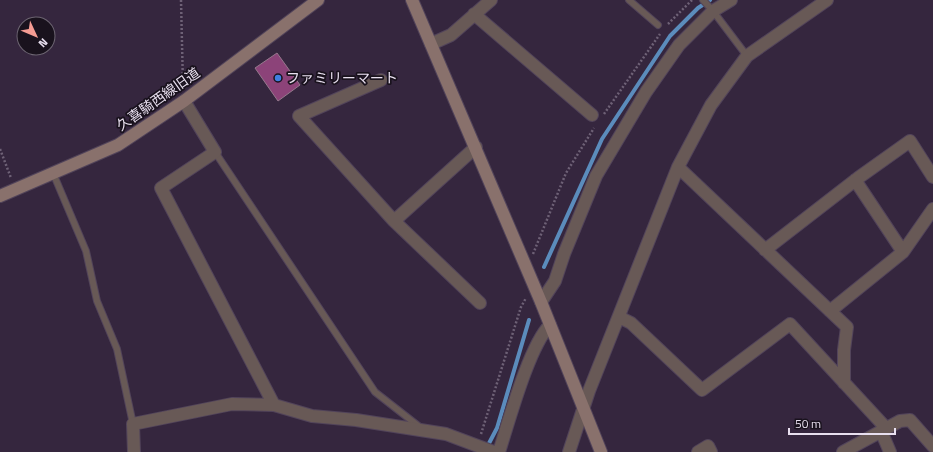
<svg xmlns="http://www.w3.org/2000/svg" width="933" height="452" font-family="'Titillium Web','Noto Sans JP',sans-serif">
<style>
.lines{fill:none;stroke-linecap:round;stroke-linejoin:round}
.stream{stroke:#5b8cbc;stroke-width:4}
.building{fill:#8c4379;stroke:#95788c}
.lane-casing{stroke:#52445a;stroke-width:8}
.street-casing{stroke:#52445a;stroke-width:14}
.secondary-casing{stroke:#52445a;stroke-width:14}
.path{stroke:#6e6176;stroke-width:2.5;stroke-dasharray:2 2;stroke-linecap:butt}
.lane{stroke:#685956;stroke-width:6}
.street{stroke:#685956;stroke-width:12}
.secondary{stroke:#89716c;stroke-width:12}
.shop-dot{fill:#3f7fe0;stroke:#19121d;stroke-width:1.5}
.labels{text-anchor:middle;stroke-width:3.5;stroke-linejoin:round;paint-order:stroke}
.poi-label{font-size:14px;fill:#e8dfef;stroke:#19121d;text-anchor:start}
.street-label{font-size:14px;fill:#e8dfef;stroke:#19121d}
</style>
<rect width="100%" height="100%" fill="#35263e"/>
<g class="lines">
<!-- stream -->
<path class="stream" d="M544 267 602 139 670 36 698 8 710 0
M486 449 497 428 529 320"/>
</g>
<!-- building -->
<path class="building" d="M277 53 300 85 278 101 255 68Z"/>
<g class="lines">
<!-- lane casing -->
<g class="lane-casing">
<path id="lane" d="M629 0 658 25
M703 0 713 11 747 56
M215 152 375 392 421 428
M53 173 86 251 97 301 117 349 133 424"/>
</g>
<!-- street casing -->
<g class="street-casing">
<path id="street" d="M474 14 592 115
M431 44 451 35 491 0
M381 80 299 116 394 221 480 303
M184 101 215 152 161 188 274 405
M678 167 847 327 844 350V383
M855 180 903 252
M394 221 476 147
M765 250 858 178 910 141 933 177
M541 302 555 281 564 254 596 176 646 92 679 45 713 11 731 0
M830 311 903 252 933 209
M619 317 631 323 702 390 790 324 886 428
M881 431 890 452
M134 452 133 424 232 404 274 405 312 416 356 420 446 434 494 452
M499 452C509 421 529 346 550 325
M569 452 589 391 678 167 711 105 747 56 827 0
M698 452 708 446 711 452
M843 452 900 421 910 420 933 446"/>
</g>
<!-- secondary casing -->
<g class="secondary-casing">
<path id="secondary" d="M412 0 541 302 601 452
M0 196 118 145 184 101 318 0"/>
</g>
<!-- path -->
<path class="path" d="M181 0 183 86
M668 24 692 0
M604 114 660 34
M0 149 11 178
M533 254 566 173 594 128
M481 434 521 307 526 298"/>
<!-- lane -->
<use href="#lane" class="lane"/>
<!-- street -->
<use href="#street" class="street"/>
<!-- secondary -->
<use href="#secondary" class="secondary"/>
</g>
<!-- markers -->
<circle class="shop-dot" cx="278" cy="78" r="4"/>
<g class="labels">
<!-- poi labels -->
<g class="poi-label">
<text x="286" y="83">ファミリーマート</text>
</g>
<!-- street labels -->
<g class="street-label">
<text transform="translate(158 99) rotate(-35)" y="5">久喜騎西線旧道</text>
</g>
</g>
<!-- north arrow -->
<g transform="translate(36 36) rotate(134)"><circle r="19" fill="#19121d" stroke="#6c6471"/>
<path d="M0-3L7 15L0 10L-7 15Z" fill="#f59c93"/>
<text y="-6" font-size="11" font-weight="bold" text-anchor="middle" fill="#e8dfef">N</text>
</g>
<!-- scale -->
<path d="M789 428v6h106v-6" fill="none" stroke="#e8dfef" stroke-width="2"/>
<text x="795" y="428" font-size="12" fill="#e8dfef" stroke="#19121d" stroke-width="3" paint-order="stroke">50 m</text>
</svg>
